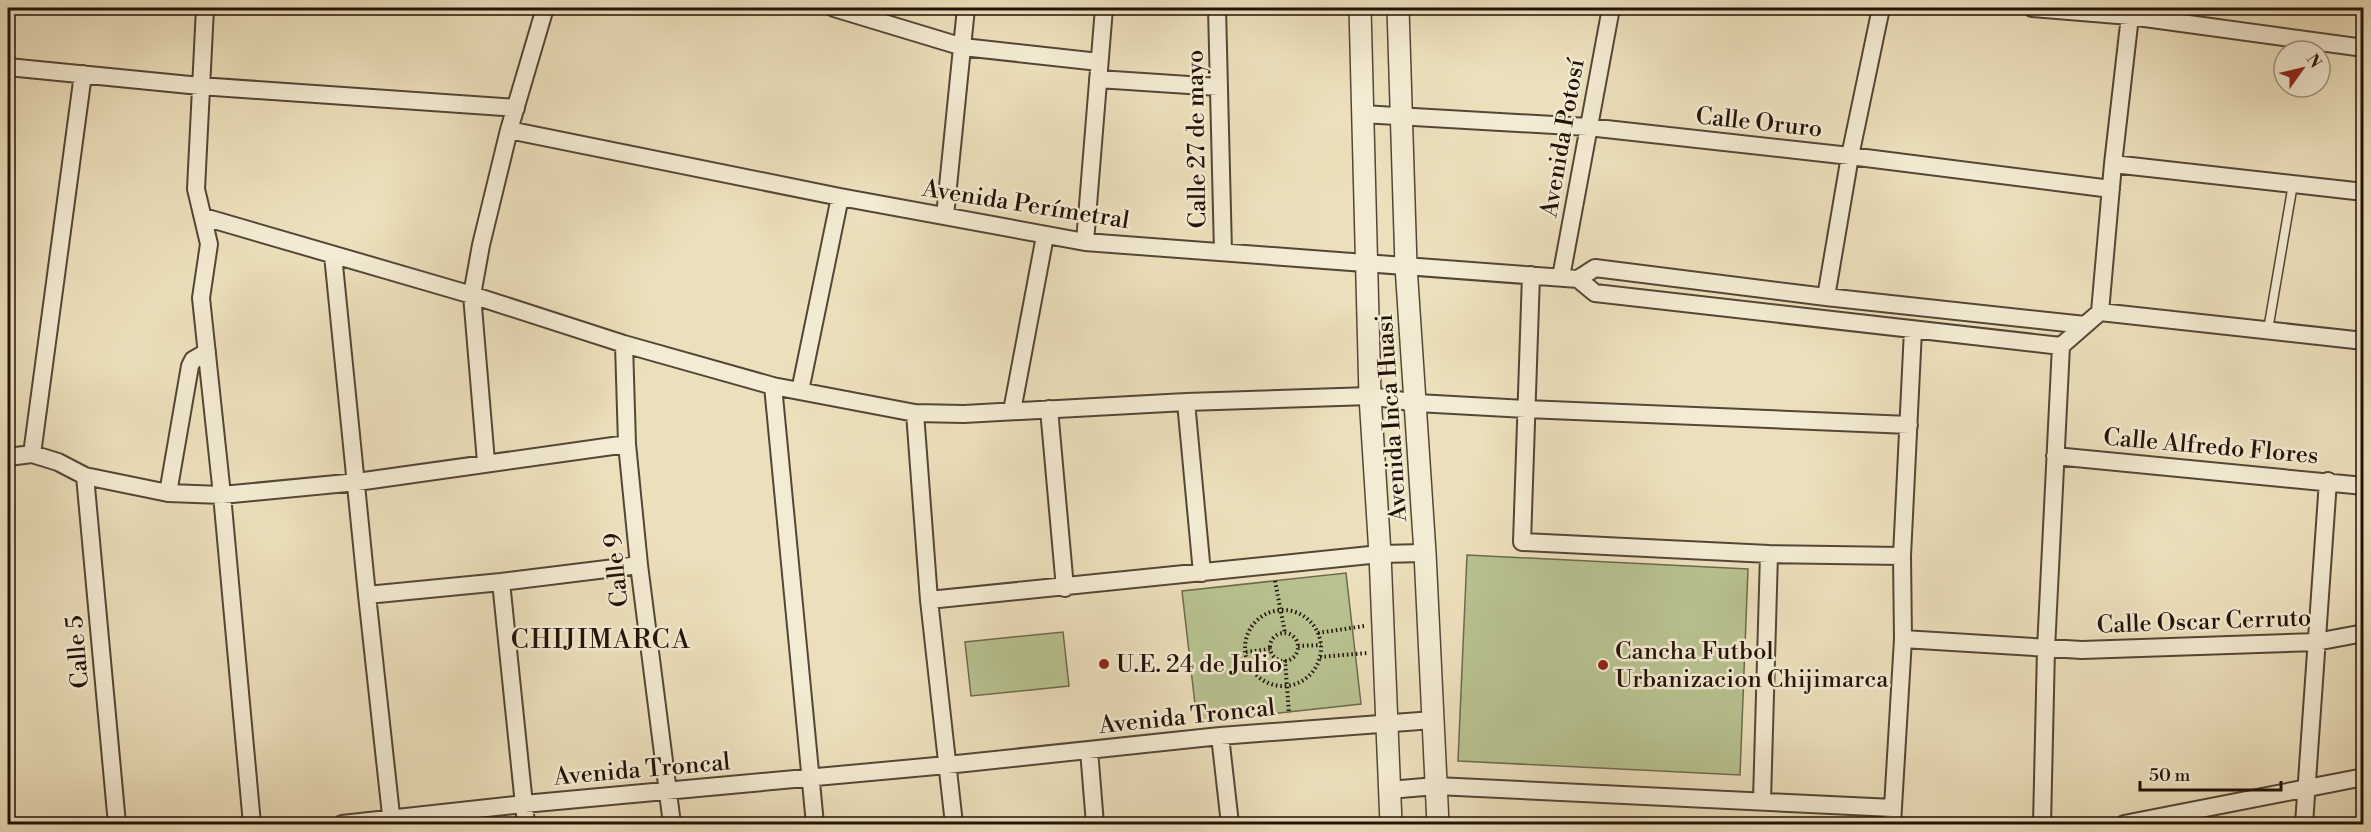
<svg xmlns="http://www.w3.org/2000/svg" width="2371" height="832" font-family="'Libre Bodoni',serif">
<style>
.green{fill:#b8c290;stroke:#6d6a4c;stroke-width:1.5}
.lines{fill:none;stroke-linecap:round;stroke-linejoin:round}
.service-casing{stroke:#544636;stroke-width:11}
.minor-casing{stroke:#544636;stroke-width:20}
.tertiary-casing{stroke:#544636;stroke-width:24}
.path{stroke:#221209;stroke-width:4;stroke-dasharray:1.5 3;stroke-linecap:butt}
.service{stroke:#f3ebd3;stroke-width:8}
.minor{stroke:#f3ebd3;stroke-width:16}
.tertiary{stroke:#f3ebd3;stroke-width:21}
.poi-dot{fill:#8f2418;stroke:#f3ebd3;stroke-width:2}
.labels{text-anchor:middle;stroke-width:5;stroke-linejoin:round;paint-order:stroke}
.street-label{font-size:24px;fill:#221209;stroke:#f3ebd3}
.poi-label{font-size:24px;fill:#221209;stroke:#f3ebd3;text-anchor:start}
.neighbourhood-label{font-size:26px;letter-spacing:1.5px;fill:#221209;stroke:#f3ebd3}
</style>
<rect width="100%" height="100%" fill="#ece0bc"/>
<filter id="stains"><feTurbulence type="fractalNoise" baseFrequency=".00333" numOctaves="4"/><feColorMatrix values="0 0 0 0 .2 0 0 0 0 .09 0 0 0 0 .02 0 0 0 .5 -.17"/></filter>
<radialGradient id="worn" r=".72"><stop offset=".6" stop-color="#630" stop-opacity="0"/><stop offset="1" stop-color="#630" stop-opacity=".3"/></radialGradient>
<!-- green -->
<path class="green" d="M1467 555 1748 569 1740 775 1458 761Z
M1346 573 1361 704 1197 722 1182 591Z
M1063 632 1069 686 971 696 965 642Z"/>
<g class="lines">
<!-- service casing -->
<g class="service-casing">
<path id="service" d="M2268 330 2293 184"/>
</g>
<!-- minor casing -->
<g class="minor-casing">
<path id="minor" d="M205 8 196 189 209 244 201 298 222 495 252 824
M834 8 963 47 1099 62
M1217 8 1223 252
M2032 8 2130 16 2364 48
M8 67 200 86 516 108
M1098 79 1219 87
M1362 114 1588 127 1850 156 2111 189
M509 130 840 197 1085 242 1578 279
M2113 164 2364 192
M945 216 966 8
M204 217 472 295 624 344 773 386 915 413 964 414 1186 402 1370 396 1417 403 1526 409 1909 425
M1085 242 1104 8
M333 255 367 595 392 824
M1531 275 1522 542 1769 554 1902 556
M1561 277 1611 8
M1578 279 1595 268 1826 297 2085 325
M1578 279 1595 293 2061 346
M1826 297 1850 156 1881 8
M2100 312 2364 341
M624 344 627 444 639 565 672 824
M773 386 815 824
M800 391 840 197
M1186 402 1202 573
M1049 409 1065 588
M1012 411 1045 236
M915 413 929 600 954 824
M32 454 83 74
M2055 456 2364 486
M8 457 32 454 58 462 85 476 168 493 222 495 357 482 627 444
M486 462 472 295 481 245 509 130 545 8
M85 476 117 824
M168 493 190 366 193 360 207 352
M501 582 526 824
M367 595 501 582 639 565
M929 600 1380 554 1425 553
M1903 639 2082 650 2316 642 2364 633
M1220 736 1230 824
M1089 750 1095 824
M1389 790 1436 786 1893 808
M1762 800 1769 554
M342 824 524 804 947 765 1220 736 1433 720
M1892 824 1903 639 1902 556 1913 330
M2042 824 2046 649 2061 346 2100 312 2113 164 2130 16
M2124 824 2364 777
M2304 824 2328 481"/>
</g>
<!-- tertiary casing -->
<g class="tertiary-casing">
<path id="tertiary" d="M1360 8 1370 396 1380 554 1391 824
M1398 8 1406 266 1425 553 1438 824"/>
</g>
<!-- path -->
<path class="path" d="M1275 581 1285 633
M1245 648a38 38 0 1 1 76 0a38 38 0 1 1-76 0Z
M1318 633 1364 626
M1270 647a14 14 0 1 1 28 0a14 14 0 1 1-28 0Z
M1298 646 1321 645
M1246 652 1271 649
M1320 657 1367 653
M1285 660 1289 714"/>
<!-- service -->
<use href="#service" class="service"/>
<!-- minor -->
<use href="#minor" class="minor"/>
<!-- tertiary -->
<use href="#tertiary" class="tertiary"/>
</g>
<!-- markers -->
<g class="poi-dot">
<circle cx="1104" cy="664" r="6"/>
<circle cx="1603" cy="665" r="6"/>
</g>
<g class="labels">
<!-- street labels -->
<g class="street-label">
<text transform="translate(1759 122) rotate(6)" y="8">Calle Oruro</text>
<text transform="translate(1562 138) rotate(-80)" y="8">Avenida Potosí</text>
<text transform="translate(1196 139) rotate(-91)" y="8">Calle 27 de mayo</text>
<text transform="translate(1026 204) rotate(9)" y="8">Avenida Perímetral</text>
<text transform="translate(1391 418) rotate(-94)" y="8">Avenida Inca Huasi</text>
<text transform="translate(2211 446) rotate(5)" y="8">Calle Alfredo Flores</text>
<text transform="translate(616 570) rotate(-96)" y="8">Calle 9</text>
<text transform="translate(2204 621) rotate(-2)" y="8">Calle Oscar Cerruto</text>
<text transform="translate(77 652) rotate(-95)" y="8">Calle 5</text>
<text transform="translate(1187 716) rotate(-6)" y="8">Avenida Troncal</text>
<text transform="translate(642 769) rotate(-5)" y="8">Avenida Troncal</text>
</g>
<!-- poi labels -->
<g class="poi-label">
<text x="1615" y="659">Cancha Futbol<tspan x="1615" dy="28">Urbanizacion Chijimarca</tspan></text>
<text x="1116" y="672">U.E. 24 de Julio</text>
</g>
<!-- neighbourhood labels -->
<g class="neighbourhood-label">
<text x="601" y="648">CHIJIMARCA</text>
</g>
</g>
<!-- margin -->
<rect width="2371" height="832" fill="none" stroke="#ece0bc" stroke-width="30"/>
<rect x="9" y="9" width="2353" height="814" fill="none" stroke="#221209" stroke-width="3"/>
<rect x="15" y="15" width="2341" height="802" fill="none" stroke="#221209" stroke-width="1.5"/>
<!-- north arrow -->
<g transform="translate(2302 69) rotate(56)"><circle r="28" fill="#f3ebd3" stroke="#9f9482" stroke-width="1.5"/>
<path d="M0-4.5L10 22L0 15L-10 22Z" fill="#8f2418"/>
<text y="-9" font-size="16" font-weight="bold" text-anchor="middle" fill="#221209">N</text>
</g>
<!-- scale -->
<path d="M2140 781v9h141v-9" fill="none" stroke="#221209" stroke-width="3"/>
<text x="2149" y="781" font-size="18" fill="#221209" stroke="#f3ebd3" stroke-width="4.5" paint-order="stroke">50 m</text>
<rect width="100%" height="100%" filter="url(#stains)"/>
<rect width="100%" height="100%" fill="url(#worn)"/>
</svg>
